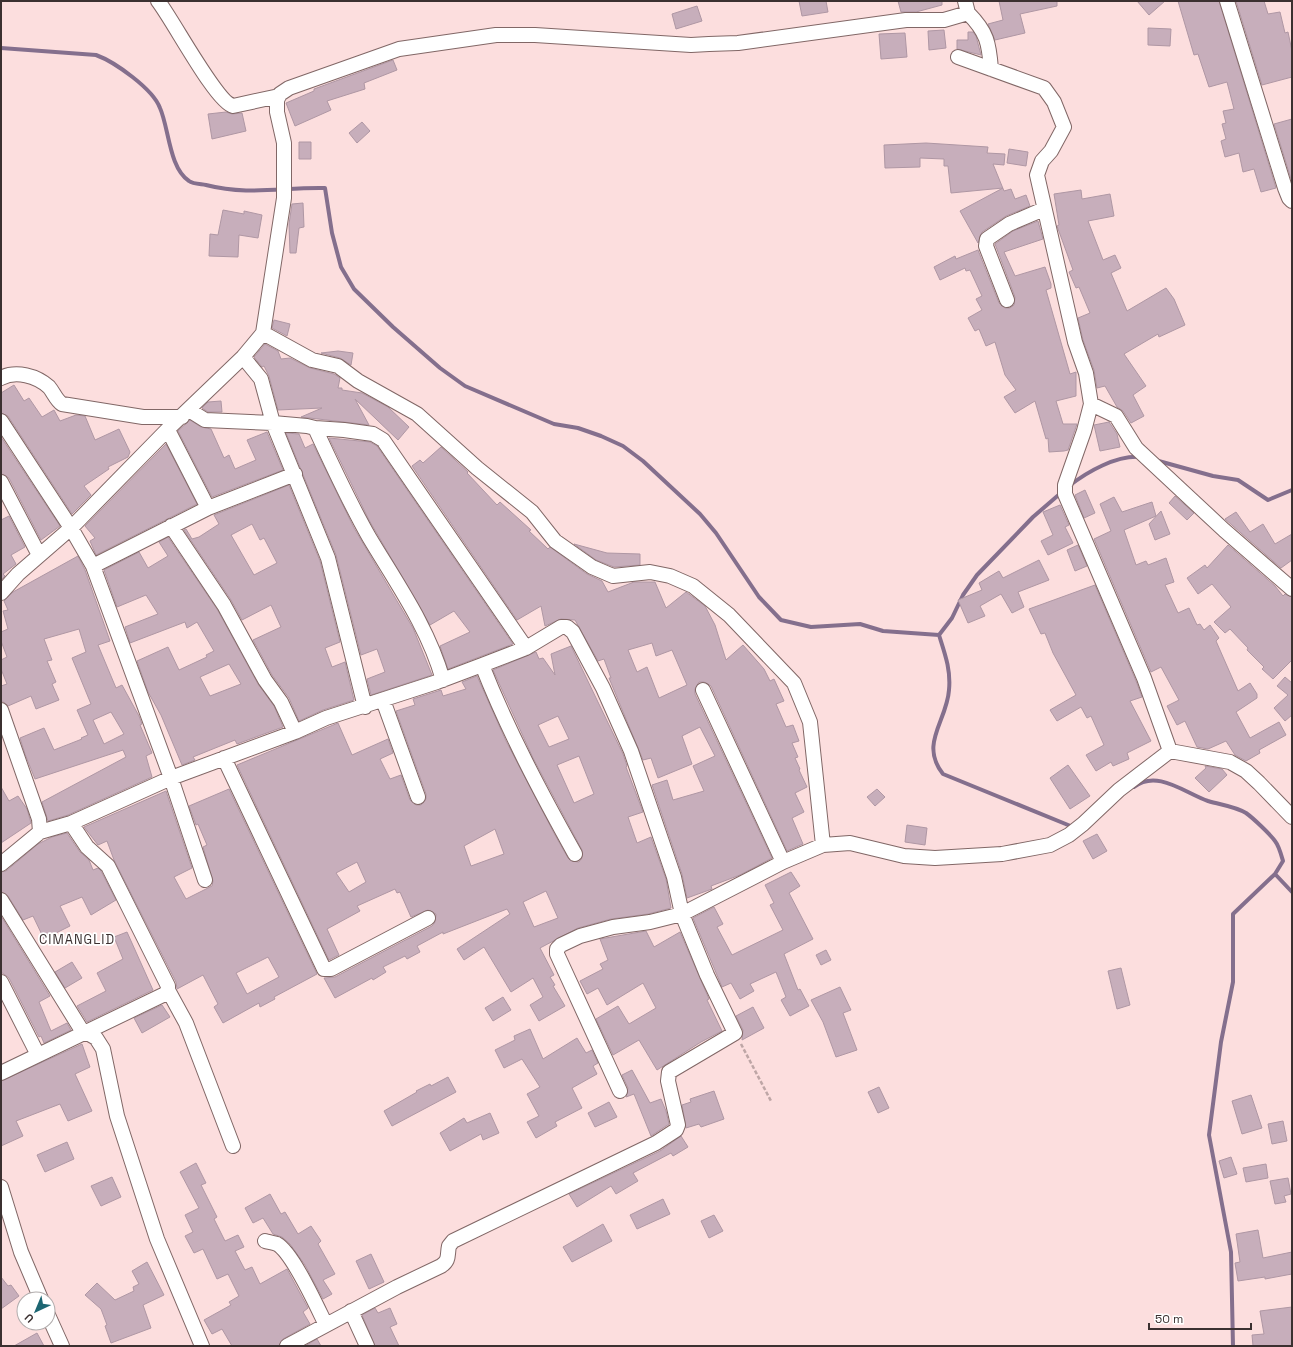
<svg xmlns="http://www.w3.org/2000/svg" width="1293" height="1347" font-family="'Space Grotesk',sans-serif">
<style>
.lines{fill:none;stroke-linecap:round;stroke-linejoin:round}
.stream{stroke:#846f8d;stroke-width:4}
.building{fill:#c7aebb;stroke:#af97a4;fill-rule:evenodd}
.minor-casing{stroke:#816766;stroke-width:16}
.path{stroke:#bea6a6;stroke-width:2.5;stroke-dasharray:4 2;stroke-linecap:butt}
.minor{stroke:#fff;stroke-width:14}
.labels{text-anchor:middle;stroke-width:3.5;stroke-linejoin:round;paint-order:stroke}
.quarter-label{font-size:13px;letter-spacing:1px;fill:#3b3030;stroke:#fff}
</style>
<rect width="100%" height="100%" fill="#fcdede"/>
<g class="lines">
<!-- stream -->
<path class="stream" d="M1 48 96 55C115 62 153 89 160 108 169 128 169 168 189 181 193 184 201 184 206 185 249 196 282 187 325 188L332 233 341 267 354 289 393 327 440 368 465 386 554 424 578 428 601 436 623 446 643 461 700 514 716 533 759 597 781 620 811 627 860 624 883 631 939 635 952 618 963 595 977 575 1033 517 1062 492
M1155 460 1213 476 1238 480 1268 500 1292 490
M1069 486C1087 472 1116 455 1141 457
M939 635C945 654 951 670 949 690 947 721 919 744 943 774L1073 827
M1134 787C1157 769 1185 793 1208 801 1221 805 1234 806 1246 813 1253 818 1270 834 1275 841 1279 846 1281 854 1283 861L1275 874 1233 914V982L1221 1042 1209 1135 1231 1252 1233 1346
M1275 874 1292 892"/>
</g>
<!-- building -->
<path class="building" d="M799 1H826L828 12 802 16Z
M898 1H942V5L916 12H901Z
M999 1H1057V6L1020 14 1025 33 995 40 988 24 1003 20Z
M1137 1H1165L1149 15Z
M1178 1H1219L1276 188 1261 192 1254 169 1243 172 1239 153 1225 157 1221 141 1226 139 1222 124 1226 123 1223 111 1234 109 1227 82 1209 87 1198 54 1194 55Z
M1236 1H1264L1268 14 1280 12 1285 33 1288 32 1292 51V77L1262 85Z
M697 6 702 21 676 29 672 14Z
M1148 28 1171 29 1170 46 1148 45Z
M944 30 946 48 929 50 928 31Z
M968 32H973L976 36 981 55 957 49V40H968Z
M905 33 907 57 881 59 879 34Z
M393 60 397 70 364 83 365 89 327 101 331 110 295 126 286 103 314 91V89Z
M226 112 232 114 242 113 246 131 212 139 208 114Z
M1292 119V182L1274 124Z
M362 122 370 131 357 143 349 133Z
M299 142H311V159H299Z
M926 143 988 147 987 153 1005 154 1004 165 993 164 1004 191 1011 189 1015 199 1026 195 1030 206 1006 216 982 232 978 243 960 211 1003 188 951 193 948 166H944V159L920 158V167L885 168 884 145Z
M1009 149 1028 152 1026 166 1007 163Z
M1081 190 1082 199 1110 194 1114 216 1088 221 1103 260 1115 255 1121 268 1111 273 1127 311 1166 288 1174 299 1185 325 1159 337 1158 334 1124 354 1146 386 1133 395 1144 416 1131 423 1123 411 1117 407 1105 386 1097 388 1094 370 1083 340 1078 318 1090 313 1079 287 1076 288 1069 272 1073 270 1057 226 1059 225 1054 194Z
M303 203 304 227 299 228 296 253H290L289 224 292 204Z
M223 210 244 214V211L262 215 258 238 239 235 238 257 209 256 210 234 218 235Z
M1038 221 1043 239 1004 252 1015 276 1045 267 1051 284V288L1046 290 1070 374 1076 372V396L1056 401 1063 424H1077L1068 450 1064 451 1049 452 1048 438 1046 439 1035 401 1015 413 1004 397 1016 390 1005 375 995 342 986 346 979 329 975 331 968 318 982 310 976 299 982 296 970 270 966 271 965 268 940 280 934 267 955 256 956 259 978 250 999 303 1005 308H1010L1014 305 1015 297 995 244 1013 231Z
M274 320 290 324 287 336 272 328Z
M265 344 278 351 281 359 290 358 310 368 334 374 340 378 338 388H342V390L362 393 388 407 409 427 398 440 355 399 369 425 301 417 322 408 278 410 269 376 264 366 262 367 254 357Z
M338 351 353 353 351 365 340 358 321 353Z
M14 385 24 401 29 398 42 417 54 410 60 421 76 415 85 416 95 440 119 429 130 452 128 457 108 467 109 469 84 486 91 495 72 514 8 416 1 413V393Z
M221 401 222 412H208L202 408 208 402Z
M190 420 201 427 211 429 224 458 229 455 235 469 256 460 247 440 267 432 283 470 212 497 178 431Z
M1109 422 1117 434 1120 447 1100 451 1094 425Z
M286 433 299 434 305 448 313 444 354 528 413 628 432 675 371 695 367 679 385 672 377 649 361 655 336 555Z
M1 437 60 526 41 540 9 478 1 474Z
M329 438 370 442 377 446 513 644 448 669 440 646 470 632 454 611 430 625 369 520Z
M166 444 197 504 96 555 90 541 95 538 85 526Z
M441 447 468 472 467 473 497 505 500 502 531 530 529 531 548 549 550 547 587 574 602 581 608 592 634 582H655L666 608 686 592 705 606 715 625 726 660 743 645 764 669 770 681 774 679 784 701 776 704 786 727 793 725 799 741 792 743 798 757 795 758 800 769 799 770 807 787 795 793 804 812 792 818 803 844 787 851 711 686 704 682H699L695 689V694L772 858 740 875 711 886 712 889 687 898 682 874 652 785 667 780 673 800 704 791 693 766 715 756 700 727 682 736 692 764 658 778 651 758 643 760 609 678H611L604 659 598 661 575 620 561 619 545 626 541 606 517 620 412 466 420 460 423 463ZM652 643 656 656 672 650 687 685 659 698 647 667 637 672 628 650Z
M289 485 320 561 340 642 325 648 332 667 345 662 354 700 323 710 299 721 289 698 272 675 253 640 281 627 271 605 242 620 231 600 184 530 186 529 192 539 199 537 219 524 214 515ZM252 524 260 540 264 538 277 563 254 575 231 535Z
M1085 490 1095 513 1084 518 1075 495Z
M1175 496 1194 513 1187 520 1169 503Z
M1114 497 1122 512 1152 502 1156 516 1124 530 1136 565 1146 561 1148 565 1166 558 1174 582 1165 585 1178 613 1189 608 1197 625 1200 624 1204 630 1210 625 1219 638 1216 641 1238 691 1250 683 1257 694V698L1236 712 1250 738 1279 722 1286 735 1259 750 1260 753 1246 761 1235 755 1226 741 1208 749 1197 747 1185 721 1177 725 1167 706 1179 700 1161 667 1151 672 1094 539 1111 531 1100 504Z
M1060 505 1069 525 1065 527 1073 543 1048 555 1041 541 1053 535 1043 512Z
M1161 511 1170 534 1155 540 1149 524Z
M1236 512 1250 532 1263 524 1275 544 1292 534V560L1281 568 1225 519Z
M9 516 25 547 11 555 16 564 3 574 5 576 1 580V520Z
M168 537 217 609 258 684 274 706 283 727 237 744 235 740 193 757 195 760 182 765 161 715 148 692 137 661 168 647 179 670 207 657 206 655 214 651 197 622 187 628 185 622 130 643 125 627 158 614 146 595 117 607 104 570 139 552 148 568 168 556 159 542ZM229 664 241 684 210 696 200 677Z
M574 544 607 553 640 554V565L614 567 596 560Z
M1078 545 1087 566 1075 571 1067 550Z
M1228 545 1275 586 1283 596 1285 594 1292 597V660L1273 679 1262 669 1264 667 1247 650 1248 648 1230 629 1225 633 1214 622 1231 607 1212 584 1198 594 1187 578 1205 565 1207 568Z
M78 556 85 570 110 641 98 645 116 688 122 685 139 716 142 724 140 725 152 753 146 756 152 777 68 815 48 821 42 802 126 757 123 750 35 779 25 754 20 738 44 728 54 750 82 739 81 738 88 735 77 710 91 704 72 658 86 652 79 629 44 639 52 660 47 661 56 682 52 684 59 700 36 709 31 696 8 706 1 700V686L7 684 1 669V660L7 657 1 641V632L8 629 3 611 8 610 4 601 13 592ZM111 712 124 734 104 744 93 720Z
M1039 560 1049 580 1018 592 1024 607 1012 613 1001 594 980 606 985 616 968 623 958 600 982 590 979 583 999 571 1003 578Z
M1095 585 1136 681 1142 697 1130 701 1151 741 1127 753 1129 759 1113 766 1111 762 1096 771 1086 755 1104 745 1091 716 1087 718 1081 707 1057 721 1050 710 1076 695 1053 653 1045 633 1041 634 1029 609Z
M571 646 623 754 627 766 626 767 643 812 628 817 637 843 651 837 666 879 671 908 648 914 611 919 578 928 540 948 554 975 550 977 555 985 553 986 565 1006 539 1021 530 1005 543 997 533 978 511 992 484 947 464 960 457 949 510 914 507 909 443 934V932L417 946 420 952 407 959 405 956 383 967 386 972 373 980 372 978 335 998 324 978 335 977 432 926 435 922 436 914 428 910 411 917 400 892 397 893 395 889 357 906 360 911 327 929 339 955 329 960 237 765 338 723 352 755 388 739 393 753 380 759 390 779 401 775 410 800 416 805H421L426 799V794L396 711 415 705 413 699 441 690 443 696 466 689 462 682 477 676 506 741 555 835 568 858 571 861 579 862 582 858V850L533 758 493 670 536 652 539 659 543 658 555 675 551 654ZM558 716 569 739 549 747 538 725ZM579 756 594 794 574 803 557 765ZM495 829 504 854 471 866 464 846ZM357 862 366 882 349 892 336 873ZM546 891 558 918 534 927 523 902Z
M1285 677 1292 683V715L1285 721 1274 708 1288 695 1277 686Z
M1068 765 1090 796 1070 809 1050 778Z
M1205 766 1222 769 1227 775 1209 792 1195 778 1206 768Z
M1 787 9 801 18 796 27 809 31 823 1 843Z
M229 789 317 974 274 997 275 999 260 1007 259 1003 223 1023 214 1007 218 1004 203 975 177 989 176 982 114 860 107 841 98 845 84 827 166 791 192 868 174 877 186 899 212 886 213 881 203 847 207 845 198 824 196 825 189 806ZM268 957 279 977 247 994 236 973Z
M877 789 885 797 875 806 867 797Z
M907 825 927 828 925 845 905 842Z
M67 833 80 852 89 860 93 870 98 868 101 871 116 900 91 915 82 897 60 906 70 926 44 939 33 916 23 920 8 896 1 892V872L6 871 38 844 52 837Z
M1097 834 1107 851 1093 859 1083 841Z
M791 872 800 886 789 893 813 939 784 954 798 990 800 989 809 1006 790 1016 781 1000 786 997 776 972 750 984 754 991 740 999 731 983 722 987 693 918 714 907 723 924 717 927 732 955 783 930 770 905 774 903 765 885Z
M1 916 50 996 39 1002 51 1031 67 1023 71 1030 44 1043 41 1036 39 1037 9 978 1 972Z
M646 931 654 947 680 932 709 999 707 1000 722 1031 701 1042 657 1070 639 1040 613 1055 596 1019 618 1006 629 1024 656 1008 643 983 607 1005 598 988 587 994 580 981 603 969 600 964 608 960 600 939Z
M127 932 153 990 87 1022 77 1006 106 991 97 973 123 959 114 937Z
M826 950 831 960 821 965 816 955Z
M72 962 82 978 65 988 55 972Z
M1121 968 1130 1005 1117 1009 1108 971Z
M840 987 851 1010 843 1013 857 1050 836 1057 823 1022 811 1000Z
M503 997 511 1010 493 1021 485 1008Z
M162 1005 170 1017 142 1033 134 1018Z
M753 1007 764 1028 742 1040 743 1030 736 1016Z
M530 1029 543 1059 577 1038 586 1053 592 1050 598 1063 593 1066 597 1074 572 1088 582 1108 555 1122 557 1126 536 1138 527 1122 539 1116 527 1094 540 1087 522 1059 504 1068 495 1050 515 1040 514 1036Z
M82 1044 90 1067 75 1074 92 1111 68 1121 60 1104 16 1121 23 1136 1 1146V1081Z
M632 1070 650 1103 661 1099 666 1111 669 1124 651 1136 634 1094 626 1097 628 1088 622 1075Z
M448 1077 456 1092 392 1126 384 1111 417 1092 416 1091 430 1084 431 1086Z
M879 1087 889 1108 878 1113 868 1092Z
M714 1091 724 1119 701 1127 699 1124 686 1128 682 1105 691 1102 690 1099Z
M1251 1095 1262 1128 1242 1134 1232 1101Z
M609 1102 617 1117 595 1127 588 1113Z
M490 1113 499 1133 483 1140 481 1134 450 1151 440 1133 464 1118 467 1123Z
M1283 1121 1287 1141 1272 1144 1268 1124Z
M681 1136 688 1147 673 1156 671 1153 633 1173 638 1181 616 1194 611 1186 577 1207 569 1194 660 1151Z
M67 1142 74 1159 45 1172 37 1155Z
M1231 1157 1237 1174 1224 1178 1219 1161Z
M196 1163 206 1183 201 1185 217 1217 214 1219 225 1241 238 1235 244 1247 235 1251 245 1270 252 1267 260 1284 287 1269 308 1308 303 1312 310 1324 283 1339 279 1346H232L222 1329 212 1334 204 1320 231 1305 229 1302 239 1296 228 1274 217 1279 203 1249 194 1253 185 1236 193 1232 185 1215 199 1208 180 1172Z
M1266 1164 1268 1178 1246 1182 1243 1168Z
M112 1177 121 1197 101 1206 91 1186Z
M1288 1178 1291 1194 1284 1196 1286 1202 1275 1204 1270 1181Z
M270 1194 281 1214 285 1212 298 1234 311 1226 321 1241 318 1244 335 1274 323 1280 332 1294 323 1299 305 1265 290 1244 282 1237 273 1234 263 1218 253 1223 245 1208Z
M663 1199 670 1214 637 1229 630 1215Z
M714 1215 723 1231 709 1238 701 1221Z
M603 1224 612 1241 572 1262 563 1247Z
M1258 1230 1263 1258 1292 1252V1274L1265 1279V1277L1238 1281 1235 1263 1240 1262 1236 1234Z
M371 1254 384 1282 369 1289 356 1261Z
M147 1262 164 1295 143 1305 151 1328 111 1343 105 1326 107 1325 101 1309 85 1295 97 1283 115 1300 134 1291 133 1287 139 1284 132 1271Z
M1 1277 8 1286 11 1285 19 1296 1 1309Z
M1292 1307V1346H1253L1252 1335 1264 1334 1260 1311Z
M375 1308 378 1313 390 1308 397 1324 390 1327 399 1346H375L362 1315Z
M37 1333 44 1346H14Z
M317 1339 321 1346H305Z"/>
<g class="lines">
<!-- minor casing -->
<g class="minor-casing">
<path id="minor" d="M158 1C173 20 216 102 233 106L279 96
M1227 1 1285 188 1289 198 1292 201
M968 13C987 32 989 43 991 69
M958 57 1044 88 1054 102 1064 127 1051 151 1042 161 1037 175 1075 342 1086 373 1091 404 1084 431 1065 485V494L1144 678 1170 751
M1007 300 986 246 987 239 1009 224 1044 209
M263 333 312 360 338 366 358 381 417 414 477 468 532 512 555 541 592 567 613 576 650 572 670 576 693 586 729 615 794 683 810 722 823 845
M243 357 261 379 273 423 328 558 365 707
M1 378C16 370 37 376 49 387 54 393 56 400 62 404L143 417H182
M1091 404 1116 416 1136 448 1224 530 1292 589
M189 410 205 420 273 423 307 426 315 428 344 430 373 434 383 440 526 648
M1 421 71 528 93 566 171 778 205 880
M315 428C332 465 349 502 369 537 397 584 428 627 443 680
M168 430 208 508
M1 482 39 555
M171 526 224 605 265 680 281 702 295 732
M93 566 208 508 295 474
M1 593 18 574 71 528 171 426 243 357 263 333 284 198V143L277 112V100L280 94 289 88 399 49 496 35H535L691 45 709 44 738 43 906 20H944L968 13 965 1
M482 665C508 731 541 793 575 854
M703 690 783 862
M383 700 418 797
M1 710 39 819 40 832 1 864
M224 758 324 969H331L428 918
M40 832 71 823 171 778 295 732 326 718 437 682 482 665 526 648 561 627H567L573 632 603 688 631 751 674 877 682 914 707 975 735 1033 669 1072 668 1081 678 1125 676 1130 656 1143 453 1241 449 1246C447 1255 450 1260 441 1266L397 1287 287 1346
M1 900 84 1034H89L96 1038 103 1049 117 1116 157 1239 202 1346
M1 982 38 1055
M168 990 186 1023 233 1146
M1 1073 165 994 168 990V986L108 866 87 847 71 823
M620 1091 557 954V949L561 945 580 936 613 927 650 922 682 914 783 862 823 845 850 843 904 856 935 858 1002 854 1050 845 1069 835 1083 824 1119 790 1170 751 1230 762 1246 771 1259 783 1292 817
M1 1187 21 1252 41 1299
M265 1241C269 1242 274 1243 277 1244 293 1253 317 1307 326 1325
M351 1311 367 1346
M48 1315 62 1346"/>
</g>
<!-- path -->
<path class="path" d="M741 1044 771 1101"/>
<!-- minor -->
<use href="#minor" class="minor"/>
</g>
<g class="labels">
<!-- quarter labels -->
<g class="quarter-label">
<text x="77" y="944">CIMANGLID</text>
</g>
</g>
<!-- border -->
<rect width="1293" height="1347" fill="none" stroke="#3b3030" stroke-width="4"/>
<!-- north arrow -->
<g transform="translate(36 1311) rotate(224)"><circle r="19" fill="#ffffff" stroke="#b1acac"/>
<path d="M0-3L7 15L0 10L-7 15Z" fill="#1c6672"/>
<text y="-6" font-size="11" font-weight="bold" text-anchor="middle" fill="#3b3030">U</text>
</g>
<!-- scale -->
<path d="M1149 1323v6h102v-6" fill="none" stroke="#3b3030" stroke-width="2"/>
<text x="1155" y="1323" font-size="12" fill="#3b3030" stroke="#ffffff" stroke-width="3" paint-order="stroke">50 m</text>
</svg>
